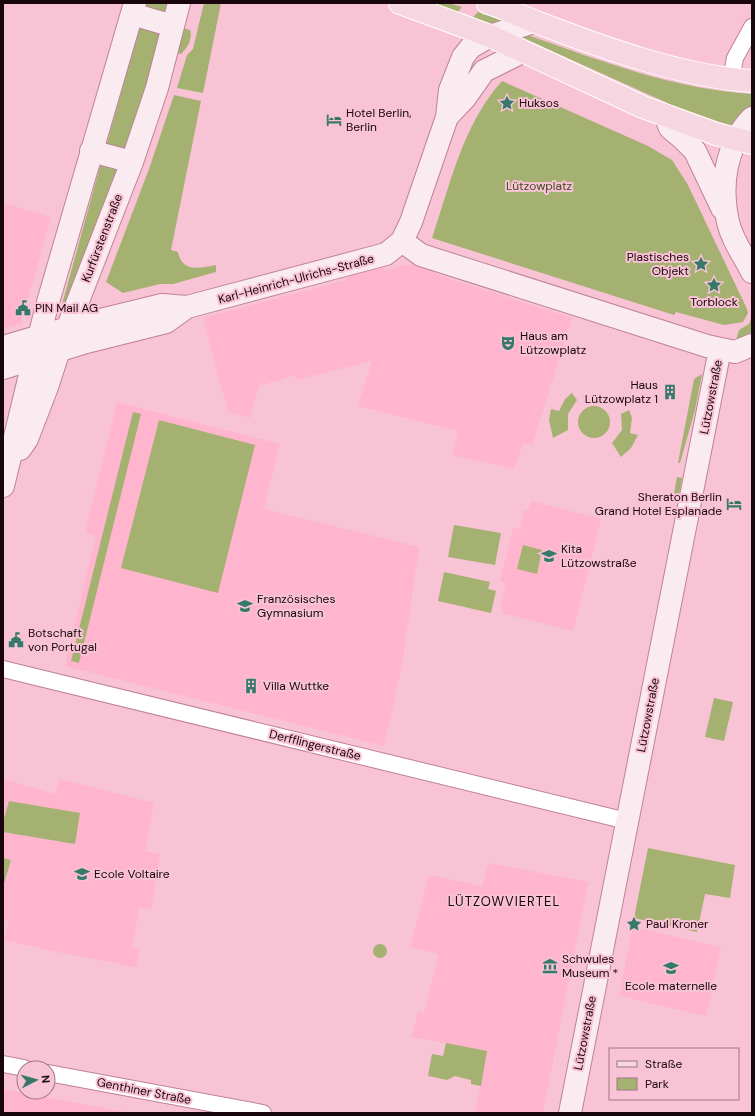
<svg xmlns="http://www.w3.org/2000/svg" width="755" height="1116" font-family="'DM Sans',sans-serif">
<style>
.built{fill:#feb5cd}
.green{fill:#a5b171}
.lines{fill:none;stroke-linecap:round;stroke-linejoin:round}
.street-casing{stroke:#c08297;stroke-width:18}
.secondary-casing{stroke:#c08297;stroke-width:24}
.primary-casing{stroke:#fff;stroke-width:24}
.street{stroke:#fff;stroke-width:16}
.secondary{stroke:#faebf0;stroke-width:22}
.primary{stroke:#f6d6e0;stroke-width:22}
.labels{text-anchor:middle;stroke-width:4;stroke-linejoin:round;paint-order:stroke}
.poi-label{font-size:12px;fill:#19050c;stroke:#f8c3d4;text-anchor:start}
.park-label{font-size:12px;fill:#434a21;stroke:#f8c3d4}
.street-label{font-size:12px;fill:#19050c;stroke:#f8c3d4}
.neighbourhood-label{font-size:13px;letter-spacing:1px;fill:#19050c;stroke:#f8c3d4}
</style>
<rect width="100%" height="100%" fill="#f8c3d4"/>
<!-- built -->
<path class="built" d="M3 203 51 217 21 324 3 329Z
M404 265H418L433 270 435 274 572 318 532 446 523 443 514 469 452 455 458 431 358 406 372 361 296 380 295 375 259 386 250 418 228 412 203 318 346 280 348 276 383 267 384 271Z
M117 402 280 444 264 509 419 547 402 665 384 746 65 666 96 536 85 533Z
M531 501 601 519 573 631 502 613 503 609 500 608 506 583 500 581 513 528 520 529 524 510 528 511Z
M3 779 55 794 60 779 154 803 145 851 160 854 151 909 139 908 132 948 139 950 136 967 57 952 4 940 9 922 3 920V887L11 860 3 858Z
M489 863 588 882 543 1113H475L487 1051 412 1037 418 1012 424 1013 439 954 410 947 429 875 482 886Z
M633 927 721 947 706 1016 619 996Z
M3 1089 130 1113H3Z"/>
<!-- green -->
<path class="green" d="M145 3H168L167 10 163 12 147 8Z
M204 3H221L203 93 177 88 187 55 193 49Z
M428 3H448L462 7 457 13Z
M478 12 504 21 494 25 472 18Z
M140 25 162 30 129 149 109 147 107 143Z
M183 28 190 30C193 39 187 48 181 54L176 53Z
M525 34C599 60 672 89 752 94V110L734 127 674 106 523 38Z
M502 81 648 146 672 160 688 185 747 309 748 313 743 322 724 325 676 312 674 315 432 238C450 185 463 124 502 81Z
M174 95 201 101 171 250 178 252C182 273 200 268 216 265V272L173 284H160L123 293 106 282 149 169Z
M101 163 121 167 70 305 61 308Z
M752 316V332L736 340 739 330 749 324Z
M702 374 695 410 680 463H678L694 379Z
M572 393 577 400 568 414V430L553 438 549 420 551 409 559 411 565 399Z
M578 422a16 16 0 1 1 32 0a16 16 0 1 1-32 0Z
M629 410 632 418 630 433 638 435 631 448 621 457 612 443 622 430 621 414Z
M133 412 141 414 79 663 71 661Z
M159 420 255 445 218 593 121 568Z
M677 477 682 478 678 500 673 499Z
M454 525 501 533 495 565 448 557Z
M523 545 542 550 537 574 517 569Z
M444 572 490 582 488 589 496 591 491 613 438 601Z
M714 698 733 702 724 741 705 737Z
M9 801 80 813 75 844 3 832V822Z
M648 848 735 865 730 898 705 894 697 932 634 918Z
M3 858 11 860 3 887Z
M373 951a7 7 0 1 1 14 0a7 7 0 1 1-14 0Z
M446 1043 487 1051 481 1086 471 1084V1080L455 1076 447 1080 428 1076 432 1054 443 1056Z"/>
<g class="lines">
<!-- street casing -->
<g class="street-casing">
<path id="street" d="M731 79 735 58 752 27
M3 669 627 821
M3 1064 24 1068
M48 1073 263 1113"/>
</g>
<!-- secondary casing -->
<g class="secondary-casing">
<path id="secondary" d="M132 14 173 26
M665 115 670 128 682 138 695 151 722 208
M447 117 465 98 484 71 522 52
M752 118C725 146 720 185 728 222 732 240 744 256 752 272
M91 151 132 162
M402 241 421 255 707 346 735 352 752 345
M3 347 68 328 162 305 187 307 386 254 402 241 411 222 447 117 450 90 463 57 471 47 490 36 534 22
M3 368 86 342 166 322 187 307
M20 449 27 439 47 387 59 350 132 162 157 88 179 3
M3 486 46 309 135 3
M570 1113 720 349"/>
</g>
<!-- primary casing -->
<g class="primary-casing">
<path id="primary" d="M400 3 490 36 643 107 716 134 752 143
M488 3C505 8 520 16 536 22 601 47 683 77 752 81"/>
</g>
<!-- street -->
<use href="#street" class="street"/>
<!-- secondary -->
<use href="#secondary" class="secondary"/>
<!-- primary -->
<use href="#primary" class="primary"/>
</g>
<!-- icons -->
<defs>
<g id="sight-bare" transform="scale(1.2)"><path d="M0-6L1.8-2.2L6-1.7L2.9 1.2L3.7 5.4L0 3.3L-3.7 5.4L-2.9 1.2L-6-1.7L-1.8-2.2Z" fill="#36786a" stroke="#f8c3d4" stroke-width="2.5" paint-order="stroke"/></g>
<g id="hotel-bare" transform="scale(1.2)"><path d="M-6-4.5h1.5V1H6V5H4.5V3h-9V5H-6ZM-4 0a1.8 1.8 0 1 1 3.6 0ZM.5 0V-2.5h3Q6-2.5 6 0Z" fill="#36786a" stroke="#f8c3d4" stroke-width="2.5" paint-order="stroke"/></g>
<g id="civic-bare" transform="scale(1.2)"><path d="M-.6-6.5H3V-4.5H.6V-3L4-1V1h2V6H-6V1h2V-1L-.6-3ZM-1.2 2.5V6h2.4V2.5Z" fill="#36786a" stroke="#f8c3d4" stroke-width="2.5" paint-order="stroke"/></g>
<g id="theatre-bare" transform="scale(1.2)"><path d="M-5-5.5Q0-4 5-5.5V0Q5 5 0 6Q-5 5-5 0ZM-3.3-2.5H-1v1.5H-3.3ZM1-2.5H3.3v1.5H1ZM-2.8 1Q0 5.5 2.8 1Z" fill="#36786a" stroke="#f8c3d4" stroke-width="2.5" paint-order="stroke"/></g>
<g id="building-bare" transform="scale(1.2)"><path d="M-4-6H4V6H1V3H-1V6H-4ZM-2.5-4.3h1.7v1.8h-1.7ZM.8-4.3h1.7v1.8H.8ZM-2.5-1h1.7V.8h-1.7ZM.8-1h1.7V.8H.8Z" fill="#36786a" stroke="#f8c3d4" stroke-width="2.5" paint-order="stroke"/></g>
<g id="school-bare" transform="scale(1.2)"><path d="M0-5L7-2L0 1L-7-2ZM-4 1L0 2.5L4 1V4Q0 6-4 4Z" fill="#36786a" stroke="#f8c3d4" stroke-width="2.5" paint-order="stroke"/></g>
<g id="museum-bare" transform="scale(1.2)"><path d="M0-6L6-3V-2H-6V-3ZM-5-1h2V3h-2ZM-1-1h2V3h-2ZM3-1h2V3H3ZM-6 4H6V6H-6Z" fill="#36786a" stroke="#f8c3d4" stroke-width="2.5" paint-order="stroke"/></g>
</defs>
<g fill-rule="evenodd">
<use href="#sight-bare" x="507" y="103"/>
<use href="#hotel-bare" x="334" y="120"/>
<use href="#sight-bare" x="701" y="264"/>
<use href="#sight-bare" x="714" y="285"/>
<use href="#civic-bare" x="23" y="308"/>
<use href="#theatre-bare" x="508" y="343"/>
<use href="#building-bare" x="670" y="392"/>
<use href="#hotel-bare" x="734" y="504"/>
<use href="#school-bare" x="549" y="556"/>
<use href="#school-bare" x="245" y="606"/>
<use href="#civic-bare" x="16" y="640"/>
<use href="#building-bare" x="251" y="686"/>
<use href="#school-bare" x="82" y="874"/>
<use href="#sight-bare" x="634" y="924"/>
<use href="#museum-bare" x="550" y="966"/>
<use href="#school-bare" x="671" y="968"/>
</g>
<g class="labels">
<!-- poi labels -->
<g class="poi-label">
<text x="519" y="107">Huksos</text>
<text x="346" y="117">Hotel Berlin,<tspan x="346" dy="14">Berlin</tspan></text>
<text x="689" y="261" text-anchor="end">Plastisches<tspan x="689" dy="14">Objekt</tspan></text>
<text x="714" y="306" text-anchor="middle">Torblock</text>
<text x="35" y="312">PIN Mail AG</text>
<text x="520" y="340">Haus am<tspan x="520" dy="14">Lützowplatz</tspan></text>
<text x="658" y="389" text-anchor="end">Haus<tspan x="658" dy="14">Lützowplatz 1</tspan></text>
<text x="722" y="501" text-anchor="end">Sheraton Berlin<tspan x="722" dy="14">Grand Hotel Esplanade</tspan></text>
<text x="561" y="553">Kita<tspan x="561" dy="14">Lützowstraße</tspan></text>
<text x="257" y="603">Französisches<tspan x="257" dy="14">Gymnasium</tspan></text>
<text x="28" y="637">Botschaft<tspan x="28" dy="14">von Portugal</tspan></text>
<text x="263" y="690">Villa Wuttke</text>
<text x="94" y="878">Ecole Voltaire</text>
<text x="646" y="928">Paul Kroner</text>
<text x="562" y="963">Schwules<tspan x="562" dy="14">Museum *</tspan></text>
<text x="671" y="990" text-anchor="middle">Ecole maternelle</text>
</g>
<!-- park labels -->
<g class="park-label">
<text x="539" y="190">Lützowplatz</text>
</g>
<!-- street labels -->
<g class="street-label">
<text transform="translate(102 238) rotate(-69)" y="4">Kurfürstenstraße</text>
<text transform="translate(296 279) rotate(-15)" y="4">Karl-Heinrich-Ulrichs-Straße</text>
<text transform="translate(711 397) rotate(-79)" y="4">Lützowstraße</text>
<text transform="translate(648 715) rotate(-79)" y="4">Lützowstraße</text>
<text transform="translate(315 745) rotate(14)" y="4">Derfflingerstraße</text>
<text transform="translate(585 1033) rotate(-79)" y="4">Lützowstraße</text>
<text transform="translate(144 1091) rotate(11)" y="4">Genthiner Straße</text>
</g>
<!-- neighbourhood labels -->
<g class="neighbourhood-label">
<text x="504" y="906">LÜTZOWVIERTEL</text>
</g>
</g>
<!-- border -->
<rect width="755" height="1116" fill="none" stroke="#19050c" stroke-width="8"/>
<!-- legend -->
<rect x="609" y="1048" width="130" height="52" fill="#f8c3d4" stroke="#9f7784"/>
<rect x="617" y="1061" width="20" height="6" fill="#f6d6e0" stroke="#9f7784"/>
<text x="645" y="1068" font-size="12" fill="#19050c">Straße</text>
<rect x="617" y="1078" width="20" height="12" fill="#a5b171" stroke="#9f7784"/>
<text x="645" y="1088" font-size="12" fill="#19050c">Park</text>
<!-- north arrow -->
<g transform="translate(36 1080) rotate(84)"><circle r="19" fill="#f8c3d4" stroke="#9f7784"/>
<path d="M0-3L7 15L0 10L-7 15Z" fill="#36786a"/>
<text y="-6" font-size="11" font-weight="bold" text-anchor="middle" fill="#19050c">N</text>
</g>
</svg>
